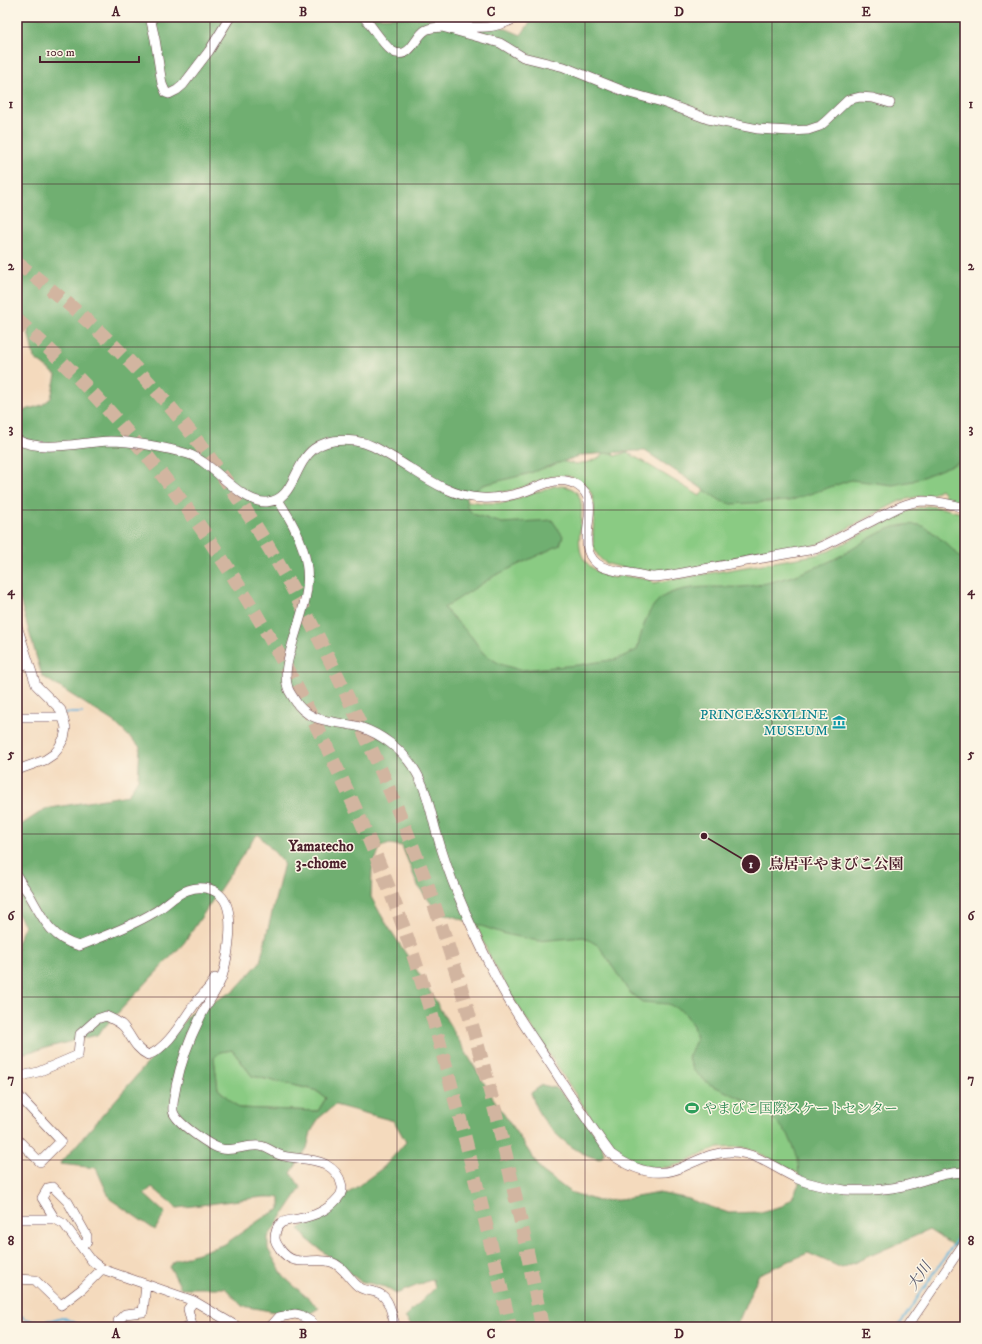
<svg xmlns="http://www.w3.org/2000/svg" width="982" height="1344" font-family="'IM FELL DW Pica','Noto Serif JP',serif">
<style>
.green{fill:#8acb83;stroke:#6a7557}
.forest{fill:#6faf71;stroke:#5c674e;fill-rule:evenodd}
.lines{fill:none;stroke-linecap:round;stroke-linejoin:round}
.stream{stroke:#5db0d8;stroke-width:2}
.highway-tunnel{stroke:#d2b5a0;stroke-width:14;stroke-dasharray:14 7;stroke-linecap:butt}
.minor-casing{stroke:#643b41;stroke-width:10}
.minor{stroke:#fff;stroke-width:9}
.grid{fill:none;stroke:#4a1f2b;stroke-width:1;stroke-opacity:0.55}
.labels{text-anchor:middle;stroke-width:3;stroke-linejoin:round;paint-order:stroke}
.culture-label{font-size:14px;fill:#0d838f;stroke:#fcf5e5;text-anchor:end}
.leisure-label{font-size:14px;fill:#27864d;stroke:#fcf5e5;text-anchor:start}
.neighbourhood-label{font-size:15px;font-weight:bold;fill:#4a1f2b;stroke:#fcf5e5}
.water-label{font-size:15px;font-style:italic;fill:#515268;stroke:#fcf5e5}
.leader{fill:none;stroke:#4a1f2b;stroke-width:1.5}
.callout-dot{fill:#4a1f2b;stroke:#fcf5e5;stroke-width:1.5}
.mark-label{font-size:12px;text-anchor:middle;font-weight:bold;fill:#fff}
.callout-label{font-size:15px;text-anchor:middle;font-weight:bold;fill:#4a1f2b;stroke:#fcf5e5;stroke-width:3;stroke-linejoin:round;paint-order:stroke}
.neatline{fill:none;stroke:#4a1f2b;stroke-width:1.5}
.grid-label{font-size:13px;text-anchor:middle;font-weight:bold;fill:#4a1f2b}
</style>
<rect width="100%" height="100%" fill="#fcf5e5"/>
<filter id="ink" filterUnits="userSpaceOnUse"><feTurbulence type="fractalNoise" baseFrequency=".025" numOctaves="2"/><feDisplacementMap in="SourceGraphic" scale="8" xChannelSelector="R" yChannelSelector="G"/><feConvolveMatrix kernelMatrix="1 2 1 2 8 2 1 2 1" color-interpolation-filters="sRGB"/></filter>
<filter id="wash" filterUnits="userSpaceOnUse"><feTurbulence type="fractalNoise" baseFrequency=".012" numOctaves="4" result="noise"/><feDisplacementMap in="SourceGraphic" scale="16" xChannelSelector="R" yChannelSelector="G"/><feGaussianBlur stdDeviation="0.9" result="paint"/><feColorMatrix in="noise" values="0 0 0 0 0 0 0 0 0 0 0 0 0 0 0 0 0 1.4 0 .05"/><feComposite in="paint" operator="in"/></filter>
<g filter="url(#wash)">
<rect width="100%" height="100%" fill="#f4dabd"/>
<!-- green -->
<path class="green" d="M965 379V504L943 499V496L945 494 941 489 929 496 916 497 900 501 825 540 824 542 809 547C775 553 741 559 707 565 692 568 675 573 659 574 652 574 612 566 606 563 598 559 593 548 593 540 592 518 603 490 575 478 554 470 537 484 517 489 501 494 483 493 466 491L550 459 575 464 589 462 600 457 607 448 615 456 627 452 700 496 735 439Z
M310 461 458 500 484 503H503L555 486C596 484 576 524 580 548 582 565 600 575 615 578L619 575 651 580 653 583 815 555 829 551 903 512 927 506 943 508 965 514V1168L803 1176 757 1152 743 1147 719 1148 701 1154 681 1164 668 1167 654 1168 641 1166 621 1156 605 1138 589 1115 510 994 489 955 464 898Z
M232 1050 252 1076 315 1090 326 1098 318 1111 239 1108 218 1089 214 1058 219 1052Z"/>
<!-- forest -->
<path class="forest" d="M17 17H478L521 35 534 17H965V460L913 481 893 485 851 480 789 501 731 504 721 501 645 451H635L582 455 527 474 483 485 466 497 467 507 473 514 502 523 552 520 563 536 560 545 494 576 444 608 472 637 483 653 500 664 520 670 578 665 617 659 637 650C642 630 647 605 666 595 690 584 716 588 741 587 759 586 790 578 806 571 818 567 831 561 842 555 867 541 889 521 920 525 930 527 956 553 965 561V1253L929 1230 842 1268 808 1253 759 1274 736 1327H412L405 1317 435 1288 433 1279 396 1294 385 1287 360 1281 307 1239 299 1229 384 1167 406 1142 394 1121 335 1105 319 1118 311 1132 307 1148 291 1173 301 1188 268 1237V1249L284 1277 319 1308 304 1317 242 1306 225 1288H181L170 1267 174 1261 225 1244 264 1217 280 1209V1197H263L177 1208 152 1187 144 1194 165 1213 155 1230 110 1199 96 1168 60 1164 191 1013 234 991 260 962 284 863 258 834 252 841 184 943 97 1035 17 1055V943L25 925 17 913V824L21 825 45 809 128 795 138 779 140 747 114 722 42 676 17 590V420L22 411 42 405 51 398 56 375 34 358 17 281ZM390 844 402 846 418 886 437 911 505 934 538 941 584 937 599 946 629 992 642 1002 668 1004 684 1012 693 1026 696 1040 688 1058 694 1071 709 1084 742 1099 768 1113 788 1134 798 1158 799 1184 792 1198 782 1206 761 1212 729 1213 685 1198 659 1193 619 1200 598 1201 570 1192 542 1171 493 1098 423 980 384 920 371 897 372 870 380 847ZM232 1050 252 1076 315 1090 326 1098 318 1111 239 1108 218 1089 214 1058 220 1052Z
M542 1085 556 1088 571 1102 602 1144 604 1155 600 1159C575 1155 548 1130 536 1108 534 1103 533 1098 531 1093Z"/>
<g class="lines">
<!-- stream -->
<path class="stream" d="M65 713H82
M17 1312C26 1325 49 1322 62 1317L84 1327
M898 1327 959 1236"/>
</g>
</g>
<g filter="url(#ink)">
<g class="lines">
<!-- highway-tunnel -->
<path class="highway-tunnel" d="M17 263C62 297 105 334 144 377 230 471 295 585 349 700 382 771 414 844 439 919 484 1052 516 1189 542 1327
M17 320C155 441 252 590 330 754 358 812 384 872 406 934 431 1006 450 1080 469 1154 483 1212 497 1269 510 1327"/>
<!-- minor casing -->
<g class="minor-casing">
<path id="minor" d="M150 17 155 39 162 84 166 93 169 94 177 90 183 85 209 51 230 17
M364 17C371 25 387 51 396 53 412 57 415 36 426 30 436 24 473 28 487 27 498 26 508 22 518 17
M442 27 500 43 523 57 564 67 626 92 662 102 708 119 758 129 790 131 808 130 820 126 826 121 848 100 860 97 873 98 890 103
M17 440C45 453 80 442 110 441 131 441 168 448 188 454 213 462 241 504 267 502 306 499 286 432 355 441 371 443 383 452 397 460 423 476 450 497 482 498 496 499 510 496 523 492 541 486 558 474 577 485 601 499 582 529 588 550 594 570 613 570 630 573 638 574 646 577 653 577 666 577 691 571 704 569 741 562 778 555 815 549L825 545C841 537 856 529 872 521 888 513 904 502 923 501 937 501 951 504 965 508
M278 500C298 530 314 562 305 600 302 614 297 628 293 642 289 656 283 673 288 688 289 692 292 695 294 699 309 725 335 720 360 727 381 734 401 749 413 767 426 786 430 809 436 831 442 852 449 874 458 895 470 924 483 953 498 981 512 1009 531 1035 549 1062 569 1093 589 1124 611 1154 633 1170 659 1179 685 1166 701 1159 715 1151 734 1152 758 1153 777 1170 798 1179 812 1185 830 1188 845 1190 864 1191 884 1190 903 1186 924 1181 943 1172 965 1172
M17 626 36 685 61 710 66 728 64 738 58 749 54 754 45 760 17 770
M17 665 29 664
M17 717H62
M17 876C20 882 25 888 29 894 42 917 51 939 79 946 104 936 130 927 153 913 165 907 175 894 188 890 198 886 212 887 220 895 237 909 228 958 222 977 217 992 206 1004 200 1018 189 1040 181 1062 176 1086 175 1094 172 1103 173 1111 175 1122 211 1147 222 1149 234 1152 247 1144 260 1146 268 1147 275 1154 283 1156 296 1159 312 1158 325 1164 332 1168 339 1174 341 1183 343 1188 342 1194 338 1198 327 1211 314 1216 298 1219 292 1220 287 1220 281 1223 276 1227 275 1232 275 1238 275 1243 278 1245 280 1249 295 1270 312 1256 331 1262 344 1266 349 1280 359 1287 366 1292 376 1290 383 1296 391 1303 392 1318 396 1327
M17 1077 38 1072 78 1055 80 1034 97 1019 106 1016C112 1019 118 1021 123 1026 132 1036 134 1048 148 1055 167 1049 183 1020 194 1005 201 995 210 989 215 978
M17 1094 61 1141 40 1162 17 1139
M17 1219H55L64 1224 92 1261 102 1269 194 1301 238 1327
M55 1219 42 1198 48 1188 53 1187 68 1202 87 1236V1242L81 1245
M17 1279 35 1280 61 1305 82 1289 102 1269
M119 1327 118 1321 125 1314 143 1312 146 1285
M186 1327 192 1325 188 1309 194 1301
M270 1327 279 1317 295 1314 300 1315 312 1322
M907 1327 965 1242"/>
</g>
<!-- minor -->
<use href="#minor" class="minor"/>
</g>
</g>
<!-- grid -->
<path class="grid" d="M210 17V1327M397 17V1327M585 17V1327M772 17V1327M17 184H965M17 347H965M17 510H965M17 672H965M17 834H965M17 997H965M17 1160H965"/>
<!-- icons -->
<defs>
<g id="museum-bare" transform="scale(1.08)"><path d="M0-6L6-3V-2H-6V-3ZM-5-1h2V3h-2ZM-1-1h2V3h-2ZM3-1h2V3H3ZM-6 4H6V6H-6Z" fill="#0f9aa8" stroke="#fcf5e5" stroke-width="2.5" paint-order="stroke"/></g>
<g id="stadium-bare" transform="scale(1.08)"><path d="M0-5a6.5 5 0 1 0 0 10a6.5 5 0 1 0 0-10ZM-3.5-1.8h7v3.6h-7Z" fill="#2e9e5b" stroke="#fcf5e5" stroke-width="2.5" paint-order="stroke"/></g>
</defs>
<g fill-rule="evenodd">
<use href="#museum-bare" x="839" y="722"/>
<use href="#stadium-bare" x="692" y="1108"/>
</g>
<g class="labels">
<!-- culture labels -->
<g class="culture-label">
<text x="828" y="719">PRINCE&amp;SKYLINE<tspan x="828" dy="16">MUSEUM</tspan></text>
</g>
<!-- leisure labels -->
<g class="leisure-label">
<text x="703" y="1113">やまびこ国際スケートセンター</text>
</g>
<!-- neighbourhood labels -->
<g class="neighbourhood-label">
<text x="321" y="851">Yamatecho<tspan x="321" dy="17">3-chome</tspan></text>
</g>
<!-- water labels -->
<g class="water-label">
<text transform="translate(919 1276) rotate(-56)" y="5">大川</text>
</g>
</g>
<!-- callouts -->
<path class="leader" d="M704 836L751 864"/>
<g class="callout-dot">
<circle cx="704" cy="836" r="4"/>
<circle cx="751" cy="864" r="10"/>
</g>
<g class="mark-label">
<text x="751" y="868">1</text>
</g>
<g class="callout-label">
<text x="836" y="869">鳥居平やまびこ公園</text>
</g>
<!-- margin -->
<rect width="982" height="1344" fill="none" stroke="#fcf5e5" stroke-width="44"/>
<!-- scale -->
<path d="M40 56v6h99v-6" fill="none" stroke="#4a1f2b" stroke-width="2"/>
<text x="46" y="56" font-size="12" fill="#4a1f2b" stroke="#fcf5e5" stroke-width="3" paint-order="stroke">100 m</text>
<rect x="22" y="22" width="938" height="1300" class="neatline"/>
<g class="grid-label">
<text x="116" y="16">A</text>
<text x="303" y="16">B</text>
<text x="491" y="16">C</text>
<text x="679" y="16">D</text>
<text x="866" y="16">E</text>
<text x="11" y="108">1</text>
<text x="971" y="108">1</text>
<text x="11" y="270">2</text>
<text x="971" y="270">2</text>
<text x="11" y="433">3</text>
<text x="971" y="433">3</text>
<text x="11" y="595">4</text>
<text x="971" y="595">4</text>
<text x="11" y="758">5</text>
<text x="971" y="758">5</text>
<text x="11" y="920">6</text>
<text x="971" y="920">6</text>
<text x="11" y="1083">7</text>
<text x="971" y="1083">7</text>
<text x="11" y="1245">8</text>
<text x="971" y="1245">8</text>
<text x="116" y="1338">A</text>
<text x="303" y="1338">B</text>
<text x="491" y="1338">C</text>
<text x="679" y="1338">D</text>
<text x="866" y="1338">E</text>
</g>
</svg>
